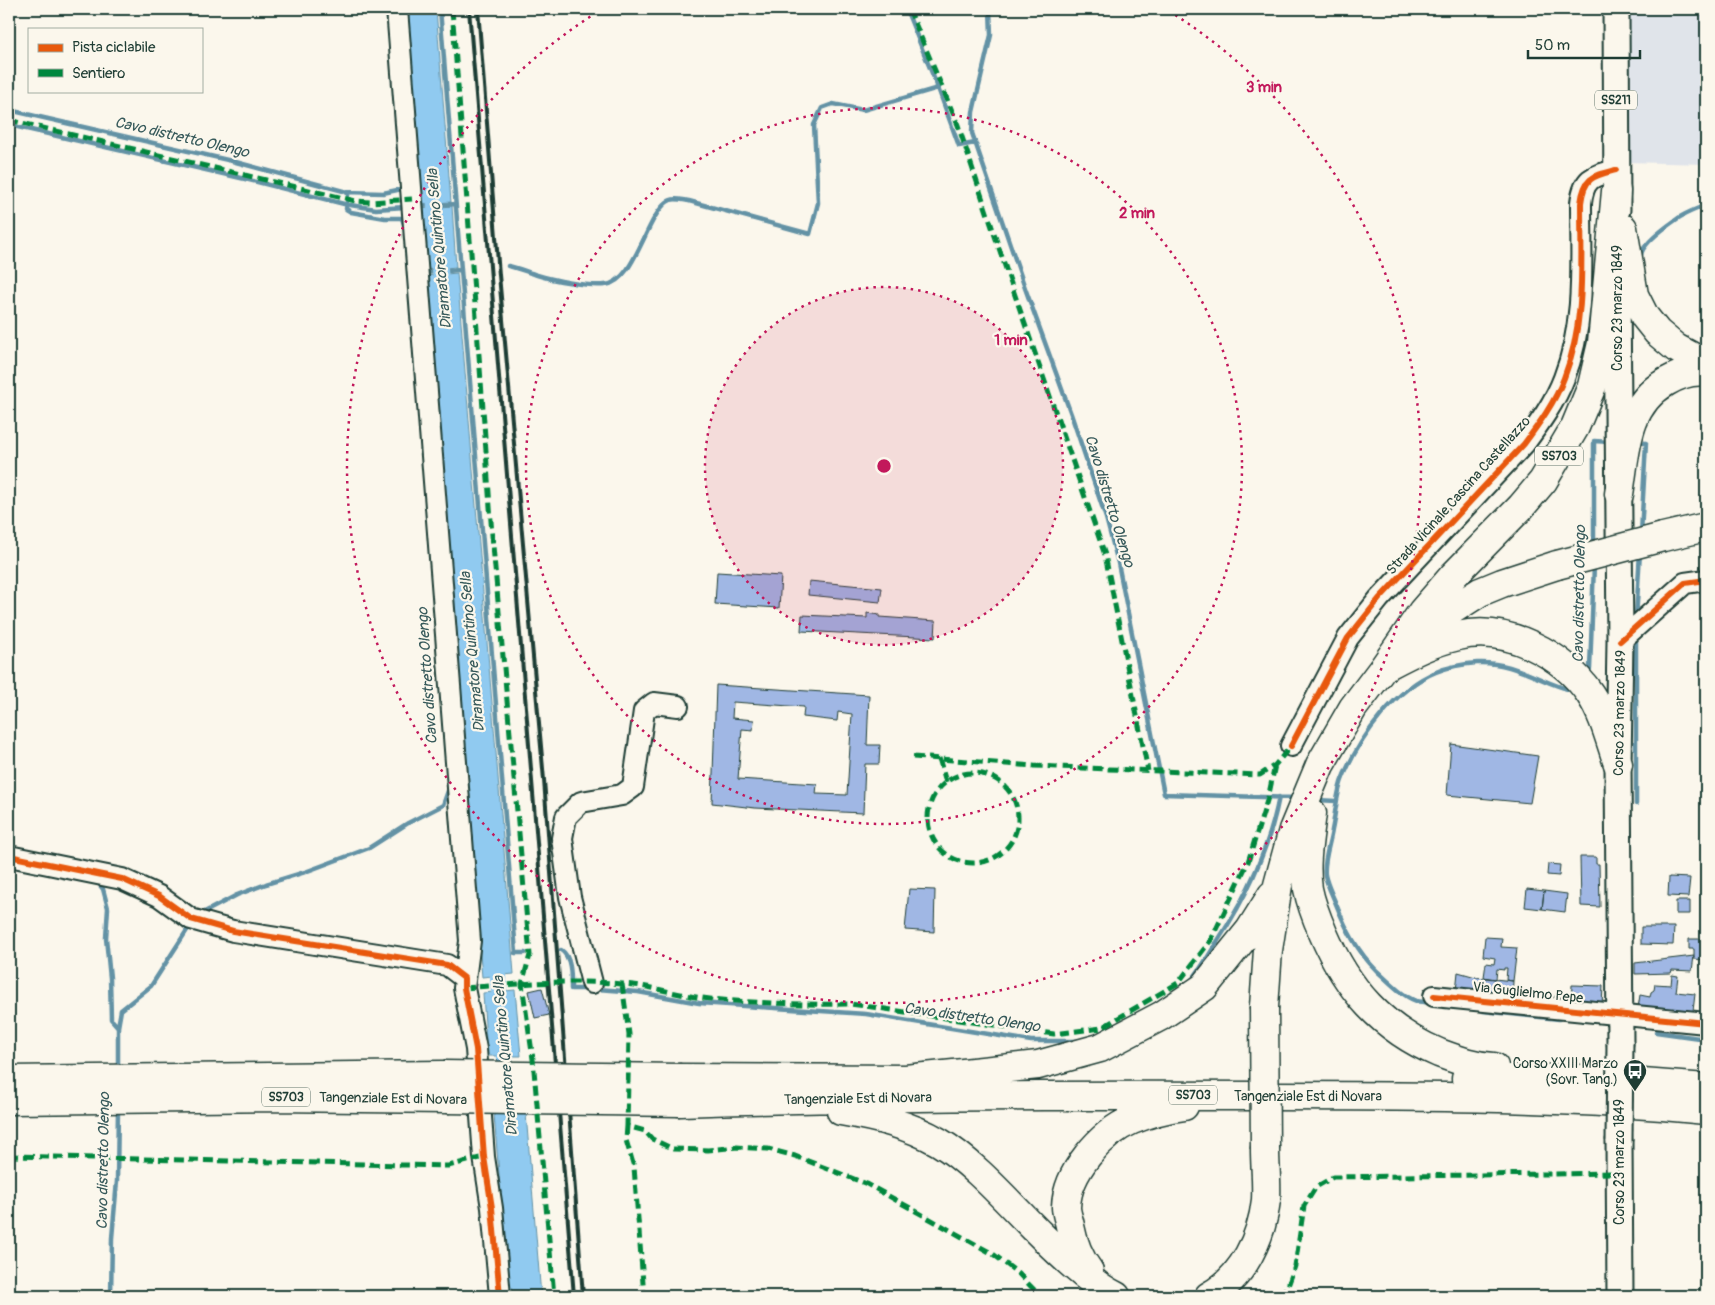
<svg xmlns="http://www.w3.org/2000/svg" width="1715" height="1305" font-family="Pangolin,sans-serif">
<style>
.built{fill:#e0e4ea}
.water{fill:#90caf0;stroke:#6392a5}
.lines{fill:none;stroke-linecap:round;stroke-linejoin:round}
.stream{stroke:#6392a5;stroke-width:4.5}
.canal{stroke:#90caf0;stroke-width:16}
.building{fill:#a0b7e4;stroke:#1f3d34;fill-rule:evenodd}
.minor-casing{stroke:#1f3d34;stroke-width:24}
.major-casing{stroke:#1f3d34;stroke-width:29}
.highway-casing{stroke:#1f3d34;stroke-width:31}
.minor{stroke:#fbf7ec;stroke-width:20}
.major{stroke:#fbf7ec;stroke-width:25}
.highway{stroke:#fbf7ec;stroke-width:28}
.rail{stroke:#1f3d34;stroke-width:4}
.major-bridge-casing{stroke:#1f3d34;stroke-width:29;stroke-linecap:butt}
.highway-bridge-casing{stroke:#1f3d34;stroke-width:31;stroke-linecap:butt}
.major-bridge{stroke:#fbf7ec;stroke-width:25}
.highway-bridge{stroke:#fbf7ec;stroke-width:28}
.quiet{stroke:#00873e;stroke-width:5;stroke-dasharray:10 5;stroke-linecap:butt}
.cycleway-casing{stroke:#fbf7ec;stroke-width:9}
.cycleway{stroke:#e8590c;stroke-width:6}
.ring{fill:none;stroke:#c2185b;stroke-width:2.5;stroke-dasharray:2.5 5}
.labels{text-anchor:middle;stroke-width:4.5;stroke-linejoin:round;paint-order:stroke}
.shield{fill:#fbf7ec;stroke:#61756b;stroke-width:1}
.shield-label{font-size:12px;font-weight:bold;fill:#1f3d34}
.street-label{font-size:14px;fill:#1f3d34;stroke:#fbf7ec}
.poi-label{font-size:14px;fill:#1f3d34;stroke:#fbf7ec;text-anchor:end}
.water-label{font-size:15px;font-style:italic;fill:#36595a;stroke:#fbf7ec}
.centre{fill:#c2185b;stroke:#fbf7ec;stroke-width:2.5}
.ring-label{font-size:15px;text-anchor:middle;font-weight:bold;fill:#c2185b;stroke:#fbf7ec;stroke-width:4.5;stroke-linejoin:round;paint-order:stroke}
</style>
<rect width="100%" height="100%" fill="#fbf7ec"/>
<filter id="ink" filterUnits="userSpaceOnUse"><feTurbulence type="fractalNoise" baseFrequency=".02" numOctaves="2"/><feDisplacementMap in="SourceGraphic" scale="10" xChannelSelector="R" yChannelSelector="G"/><feConvolveMatrix kernelMatrix="1 2 1 2 8 2 1 2 1" color-interpolation-filters="sRGB"/></filter>
<g filter="url(#ink)">
<!-- built -->
<path class="built" d="M1624 9H1706V164L1625 162Z"/>
<!-- water -->
<path class="water" d="M402 9H436L451 202 418 204Z
M452 206 456 267 424 270 419 209Z
M457 273 514 974 482 977 424 276Z
M515 990 521 1056H487L483 993Z
M494 1114H526L541 1296H509Z"/>
<g class="lines">
<!-- stream -->
<path class="stream" d="M440 9 516 953
M906 9 938 88 959 146 975 143
M990 9 991 35 973 112 972 133 1025 288 1071 414 1106 518 1118 563 1164 794 1296 798
M9 110 232 161 347 192 348 195
M9 125 245 179 344 204
M347 192 383 193 402 189V184
M347 202 346 209 351 212 385 218H402L405 227
M350 205 376 209 405 207
M418 206 455 204
M1641 256C1641 245 1667 226 1677 219 1685 213 1697 209 1706 205
M508 266C518 268 527 272 537 275 553 280 588 287 605 285 635 282 645 219 667 202 673 197 682 200 689 201L810 234 818 203 814 125 822 108 833 104 863 110 938 88
M423 273 459 270
M1636 442 1646 443 1641 534
M1594 545V441L1610 442
M1636 619 1640 552
M1636 634V804
M1586 676 1590 669 1594 565
M1317 800 1336 801
M94 882 99 884 103 889 108 908 106 938 110 978 111 1019 118 1027
M199 915 237 895 266 884 305 872 369 848 408 823 443 805 449 788
M561 950C572 957 571 977 571 989H597L638 992 699 1003 866 1014 1031 1041H1078
M515 953H525
M1191 981C1201 969 1209 955 1217 942 1246 898 1269 849 1279 797
M1431 1003C1426 1002 1421 1002 1416 1001 1402 996 1388 981 1377 971 1357 951 1346 929 1336 904 1332 894 1327 885 1325 875 1323 861 1330 844 1332 830 1336 812 1336 792 1344 775 1361 736 1396 688 1436 672 1448 667 1464 664 1477 663 1515 661 1540 683 1574 691
M1483 1011 1559 1019
M1656 1032 1706 1039
M118 1070V1027L121 1010 151 986 191 924
M111 1296 112 1238 117 1181 118 1108"/>
<!-- canal -->
<path class="canal" d="M433 182 442 295
M496 955 507 1082"/>
</g>
<!-- building -->
<path class="building" d="M717 572 781 576 779 608 715 604Z
M809 581 882 588 880 602 808 595Z
M867 613 879 615V617L936 621 935 638 801 631 802 615 867 618Z
M716 685 869 695 867 745H880L879 764H865L863 813 755 808 712 803ZM733 702 804 707 803 717 837 721 838 712 852 714 847 795 816 794 817 784 738 779 742 729 753 730 754 720 732 718Z
M1451 744 1538 756 1530 803 1447 795Z
M1580 857H1596V864H1599L1600 907 1581 906Z
M1548 864 1560 865 1559 876 1547 875Z
M1669 877 1690 878 1688 897 1668 896Z
M909 889 935 890 934 932 905 930Z
M1527 889 1544 891 1542 909 1525 907Z
M1544 891 1567 894 1565 912 1542 909Z
M1676 901H1690V914H1676Z
M1641 927H1674L1673 945 1641 944Z
M1485 937 1502 938 1501 947 1517 948 1513 981 1506 980 1507 968H1504V970L1497 969 1496 979 1484 977 1486 963 1494 964 1495 958 1483 956Z
M1689 939H1706V960L1694 959V949H1689Z
M1694 956 1692 971 1672 970 1671 973 1635 974V963Z
M1458 972 1476 977 1513 981 1512 998 1456 991Z
M1672 975 1678 976 1676 992 1695 994 1693 1011 1638 1008 1640 995 1650 997 1651 992 1654 990 1655 984 1671 985Z
M1572 985 1603 986 1602 1006 1571 1004Z
M542 988 549 1015 535 1018 529 991Z
M1522 990 1550 993V1002L1521 999Z
M1465 1292V1296H1448V1293Z"/>
<g class="lines">
<!-- minor casing -->
<g class="minor-casing">
<path id="minor" d="M397 9 470 941 464 988 476 1049 484 1157 492 1208 500 1296
M1620 641 1685 583 1706 580
M1291 746 1348 638 1379 599 1524 444C1539 424 1555 402 1564 378 1586 322 1581 262 1581 203 1584 177 1593 176 1616 170
M9 856 122 879 159 896 191 919 233 931 447 965 464 978
M592 983 570 897 562 838 566 817 581 802 622 795 633 787 644 711 654 703 678 706
M1434 996 1706 1023"/>
</g>
<!-- major casing -->
<g class="major-casing">
<path id="major" d="M1616 9 1617 210
M1617 293 1620 641 1618 764 1620 1043
M1619 1141 1620 1296"/>
</g>
<!-- highway casing -->
<g class="highway-casing">
<path id="highway" d="M1623 228 1634 295 1645 317 1657 332 1676 348 1706 364
M1619 494C1626 451 1625 406 1666 382 1678 375 1692 370 1706 372
M1663 537 1706 527
M1418 635 1424 628 1480 592 1502 583 1557 565
M1388 665C1411 653 1432 642 1458 636 1506 624 1563 654 1590 694 1604 715 1610 741 1618 764
M1312 813C1309 838 1304 864 1308 889 1311 904 1317 919 1323 933 1347 989 1382 1029 1439 1053 1458 1060 1474 1066 1494 1067
M1264 1007 1268 950 1278 885 1293 830 1320 765 1353 708 1384 667 1422 612 1454 575 1521 507 1543 481 1575 427 1592 386 1602 343 1616 191
M681 1078 915 1079
M906 1079 1038 1065 1100 1048 1161 1016 1204 987 1250 930 1272 895
M1466 1079H1592L1706 1088
M9 1080 443 1075
M9 1100 275 1097 447 1099
M680 1102C876 1096 1072 1095 1268 1096 1414 1096 1561 1096 1706 1110
M841 1111C875 1117 908 1124 939 1142 976 1164 1011 1206 1042 1236 1062 1256 1091 1284 1116 1296
M1089 1271C1079 1258 1073 1242 1070 1226 1069 1220 1066 1213 1066 1207 1067 1172 1101 1133 1132 1120 1149 1113 1166 1108 1184 1106
M1209 1296C1243 1278 1262 1237 1266 1200 1267 1183 1265 1166 1265 1149"/>
</g>
<!-- minor -->
<use href="#minor" class="minor"/>
<!-- major -->
<use href="#major" class="major"/>
<!-- highway -->
<use href="#highway" class="highway"/>
<!-- rail -->
<path class="rail" d="M469 9 574 1296
M478 9 499 275 544 780 583 1296"/>
<!-- major-bridge casing -->
<g class="major-bridge-casing">
<path id="major-bridge" d="M1619 1141 1620 1043"/>
</g>
<!-- highway-bridge casing -->
<g class="highway-bridge-casing">
<path id="highway-bridge" d="M1557 565 1663 537
M1264 1007 1265 1149
M443 1075 681 1078
M447 1099 680 1102"/>
</g>
<!-- major-bridge -->
<use href="#major-bridge" class="major-bridge"/>
<!-- highway-bridge -->
<use href="#highway-bridge" class="highway-bridge"/>
<!-- quiet -->
<path class="quiet" d="M452 9 481 381 492 535 530 955 522 984 533 1059 554 1296
M909 9 958 125 1009 278 1105 555 1148 771
M9 120 356 201 370 202 412 199
M913 757 1034 766 1260 775 1275 765 1291 746
M939 758 946 782
M928 818a45 45 0 1 1 90 0a45 45 0 1 1-90 0Z
M622 984 629 1034 627 1126 645 1131 652 1139 673 1149 708 1150 737 1147 768 1149 795 1156 867 1184 993 1254 1019 1274 1040 1296
M464 988C517 984 570 979 624 984 653 986 681 996 710 999 756 1003 806 1005 851 1004L1054 1034 1101 1028 1178 983 1211 940 1248 862 1269 794 1275 765
M627 1126 626 1140 634 1167 644 1296
M9 1156 448 1166 484 1157
M1279 1296 1288 1286 1295 1266 1304 1206 1316 1187 1333 1177 1619 1173"/>
<!-- cycleway casing -->
<g class="cycleway-casing">
<path id="cycleway" d="M1620 641 1685 583 1706 580
M1291 746 1348 638 1379 599 1524 444C1539 424 1555 402 1564 378 1586 322 1581 262 1581 203 1584 177 1593 176 1616 170
M9 856 122 879 159 896 191 919 233 931 447 965 464 978V988L476 1049 484 1157 492 1208 500 1296
M1434 996 1706 1023"/>
</g>
<!-- cycleway -->
<use href="#cycleway" class="cycleway"/>
</g>
</g>
<!-- distance rings -->
<circle cx="884" cy="466" r="179" fill="#c2185b" fill-opacity=".12"/>
<g class="ring">
<circle cx="884" cy="466" r="179"/>
<circle cx="884" cy="466" r="358"/>
<path d="M1169 11A537 537 0 1 1 599 11"/>
</g>
<!-- icons -->
<defs>
<g id="bus-pin" transform="scale(1.25)"><path d="M0 17L-7.5 6A9.5 9.5 0 1 1 7.5 6Z" fill="#1f3d34" stroke="#fbf7ec"/><path d="M-5-6H5V4H4V6H2V4H-2V6H-4V4H-5ZM-3.5-4V0h7V-4ZM-3.5 1.2v1.5H-2V1.2ZM2 1.2v1.5H3.5V1.2Z" fill="#fff"/></g>
</defs>
<g fill-rule="evenodd">
<use href="#bus-pin" x="1635" y="1071"/>
</g>
<g class="labels">
<!-- shield labels -->
<g class="shield">
<rect x="1595" y="90.5" width="42" height="19" rx="4"/>
<rect x="1535" y="446.5" width="48" height="19" rx="4"/>
<rect x="1169" y="1085.5" width="48" height="19" rx="4"/>
<rect x="262" y="1087.5" width="48" height="19" rx="4"/>
</g>
<g class="shield-label">
<text x="1616" y="104">SS211</text>
<text x="1559" y="460">SS703</text>
<text x="1193" y="1099">SS703</text>
<text x="286" y="1101">SS703</text>
</g>
<!-- street labels -->
<g class="street-label">
<text transform="translate(1617 308) rotate(-90)" y="5">Corso 23 marzo 1849</text>
<text transform="translate(1458 495) rotate(-48)" y="5">Strada Vicinale Cascina Castellazzo</text>
<text transform="translate(1619 713) rotate(-89)" y="5">Corso 23 marzo 1849</text>
<text transform="translate(1528 992) rotate(6)" y="5">Via Guglielmo Pepe</text>
<text x="1308" y="1101">Tangenziale Est di Novara</text>
<text transform="translate(393 1098) rotate(1)" y="5">Tangenziale Est di Novara</text>
<text transform="translate(858 1098) rotate(-1)" y="5">Tangenziale Est di Novara</text>
<text transform="translate(1619 1162) rotate(-90)" y="5">Corso 23 marzo 1849</text>
</g>
<!-- poi labels -->
<g class="poi-label">
<text x="1618" y="1068">Corso XXIII Marzo<tspan x="1618" dy="16">(Sovr. Tang.)</tspan></text>
</g>
<!-- water labels -->
<g class="water-label">
<text transform="translate(182 137) rotate(13)" y="5">Cavo distretto Olengo</text>
<text transform="translate(439 249) rotate(-95)" y="5">Diramatore Quintino Sella</text>
<text transform="translate(1110 501) rotate(73)" y="5">Cavo distretto Olengo</text>
<text transform="translate(1579 594) rotate(-89)" y="5">Cavo distretto Olengo</text>
<text transform="translate(472 652) rotate(-95)" y="5">Diramatore Quintino Sella</text>
<text transform="translate(427 676) rotate(-94)" y="5">Cavo distretto Olengo</text>
<text transform="translate(972 1017) rotate(8)" y="5">Cavo distretto Olengo</text>
<text transform="translate(505 1056) rotate(-95)" y="5">Diramatore Quintino Sella</text>
<text transform="translate(103 1161) rotate(-89)" y="5">Cavo distretto Olengo</text>
</g>
</g>
<circle cx="884" cy="466" r="8" class="centre"/>
<g class="ring-label">
<text x="1264" y="92">3 min</text>
<text x="1137" y="218">2 min</text>
<text x="1011" y="345">1 min</text>
</g>
<!-- margin -->
<rect width="1715" height="1305" fill="none" stroke="#fbf7ec" stroke-width="30"/>
<rect x="15" y="15" width="1685" height="1275" fill="none" stroke="#1f3d34" stroke-width="2" filter="url(#ink)"/>
<!-- legend -->
<rect x="28" y="28" width="175" height="65" fill="#fbf7ec" stroke="#a3ada2"/>
<rect x="38" y="44" width="25" height="8" fill="#e8590c" stroke="#a3ada2"/>
<text x="72" y="52" font-size="15" fill="#1f3d34">Pista ciclabile</text>
<rect x="38" y="69" width="25" height="8" fill="#00873e" stroke="#a3ada2"/>
<text x="72" y="78" font-size="15" fill="#1f3d34">Sentiero</text>
<!-- scale -->
<path d="M1528 50v8h112v-8" fill="none" stroke="#1f3d34" stroke-width="2.5"/>
<text x="1535" y="50" font-size="15" fill="#1f3d34" stroke="#fbf7ec" stroke-width="4" paint-order="stroke">50 m</text>
</svg>
